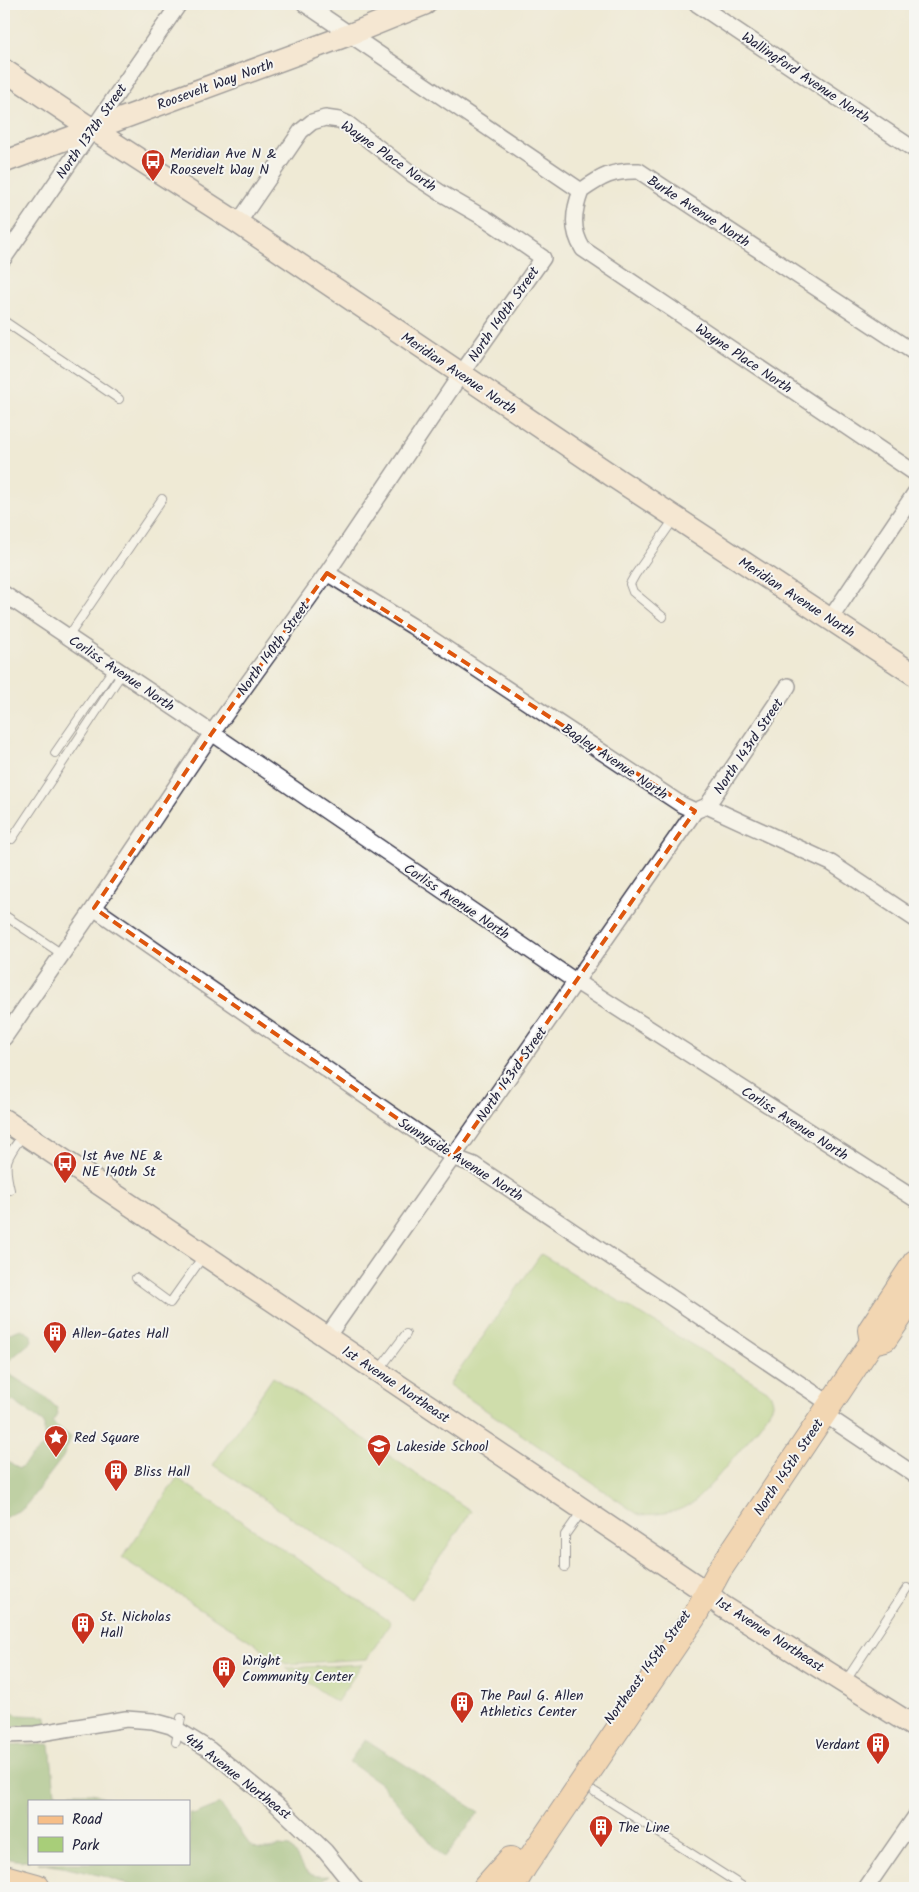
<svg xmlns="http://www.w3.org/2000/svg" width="919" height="1892" font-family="Kalam,sans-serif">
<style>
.green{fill:#a8ce79;stroke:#65785a}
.forest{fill:#86b169;stroke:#546a52}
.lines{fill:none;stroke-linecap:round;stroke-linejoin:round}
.lane-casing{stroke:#414052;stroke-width:10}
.street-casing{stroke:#414052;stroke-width:18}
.secondary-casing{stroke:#414052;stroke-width:24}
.primary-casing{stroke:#414052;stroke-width:26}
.highway-casing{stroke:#414052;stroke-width:30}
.lane{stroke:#fff;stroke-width:8}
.street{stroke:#fff;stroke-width:15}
.secondary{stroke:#fce5cf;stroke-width:21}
.primary{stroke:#f7be87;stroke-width:24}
.highway{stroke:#f7be87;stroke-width:28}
.marked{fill:none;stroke:#de560e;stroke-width:4;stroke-dasharray:10 6;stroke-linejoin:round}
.labels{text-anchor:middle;stroke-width:4;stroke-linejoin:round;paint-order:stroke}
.street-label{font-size:14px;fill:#22223b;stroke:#f6f6f2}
.poi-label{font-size:14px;fill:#22223b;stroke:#f6f6f2;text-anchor:start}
</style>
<rect width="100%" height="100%" fill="#f6f6f2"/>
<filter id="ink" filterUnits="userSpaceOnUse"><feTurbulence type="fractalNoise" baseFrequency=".02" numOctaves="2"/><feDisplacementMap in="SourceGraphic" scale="10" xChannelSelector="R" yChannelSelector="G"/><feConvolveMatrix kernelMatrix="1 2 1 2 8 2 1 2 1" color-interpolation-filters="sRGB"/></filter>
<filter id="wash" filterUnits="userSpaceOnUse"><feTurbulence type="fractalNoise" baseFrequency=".0096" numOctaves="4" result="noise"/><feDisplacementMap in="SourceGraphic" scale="20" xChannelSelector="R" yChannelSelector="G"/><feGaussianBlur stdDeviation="1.12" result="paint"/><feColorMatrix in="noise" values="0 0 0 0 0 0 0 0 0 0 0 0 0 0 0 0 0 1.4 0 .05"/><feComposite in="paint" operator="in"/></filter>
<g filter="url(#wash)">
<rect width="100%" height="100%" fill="#efead5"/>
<!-- green -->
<path class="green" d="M541 1254 767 1390C771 1394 773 1398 773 1404 771 1415 702 1498 691 1504 674 1514 658 1514 639 1515L449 1385Z
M273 1377 471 1511 412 1599 213 1465Z
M177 1478 391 1622 367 1659 286 1664 122 1558Z
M362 1664 337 1702 286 1668Z"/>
<!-- forest -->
<path class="forest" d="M21 1329 31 1335 32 1341 4 1365V1335Z
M4 1371 43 1395 57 1408 58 1414 52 1422 71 1437 63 1457 24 1508 4 1518V1460L20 1468 44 1445V1423L13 1401H4Z
M4 1710 18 1715 47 1716V1725L24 1727 4 1726Z
M365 1739 479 1812 444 1858 380 1783 349 1762Z
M50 1744 55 1793H93L116 1801H29V1862L4 1858V1746Z
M220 1804 250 1845 259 1849H269L279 1846 290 1847C305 1865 299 1878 329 1876L312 1888H139L103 1876 62 1867 38 1863H189V1813L193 1815Z"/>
</g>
<g filter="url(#ink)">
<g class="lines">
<!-- lane casing -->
<g class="lane-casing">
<path id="lane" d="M4 321 119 399
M663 617 633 592 630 584 635 575 674 519
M68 637 162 499
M55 753 114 668
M12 839 122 673
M4 915 62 954
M10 1190C3 1161 6 1158 23 1135
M136 1278 170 1303 204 1255
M379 1370 406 1334
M565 1567V1535L582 1511
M845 1682 907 1588
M176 1742 181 1718
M595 1792 745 1888"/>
</g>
<!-- street casing -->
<g class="street-casing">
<path id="street" d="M305 4 581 191C602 176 613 170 639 171L915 353
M697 4 915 150
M581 191C573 212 571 230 583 249L915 473
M4 258 179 4
M327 573 412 626 682 805 695 811 707 806 831 863 915 919
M4 594 212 733 575 981 915 1199
M830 619 915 493
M707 806 788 686
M94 908 453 1157 474 1165 830 1404
M4 1038 94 908 212 733 327 573 461 374 543 258 486 219 441 193 412 174 348 124 339 120 325 118 312 122 301 131 238 223
M327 1337 695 811
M824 1414 915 1475
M4 1735 35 1734 126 1719 153 1721 171 1726 210 1750 276 1804 325 1851 355 1888
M866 1888 915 1817"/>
</g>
<!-- secondary casing -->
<g class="secondary-casing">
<path id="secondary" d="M4 70 92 129 238 223 617 479 915 675
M4 162 351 34 425 4
M4 1120 676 1572 707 1593 722 1606 915 1727"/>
</g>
<!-- primary casing -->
<g class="primary-casing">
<path id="primary" d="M872 1342 870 1330 915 1262
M512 1888 525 1866 694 1617 719 1571 872 1342 885 1339 915 1295"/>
</g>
<!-- highway casing -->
<g class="highway-casing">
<path id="highway" d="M4 1879 36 1888
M487 1888 511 1861"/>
</g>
<!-- lane -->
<use href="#lane" class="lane"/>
<!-- street -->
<use href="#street" class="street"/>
<!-- secondary -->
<use href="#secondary" class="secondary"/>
<!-- primary -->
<use href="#primary" class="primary"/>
<!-- highway -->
<use href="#highway" class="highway"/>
</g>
</g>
<!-- marked area -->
<path d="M0 0H919V1892H0ZM327 573 695 811 453 1157 94 908 212 733Z" fill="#efead5" fill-opacity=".55" fill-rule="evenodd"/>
<path class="marked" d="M327 573 695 811 453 1157 94 908 212 733Z"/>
<!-- icons -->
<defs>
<g id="bus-pin" transform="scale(1.25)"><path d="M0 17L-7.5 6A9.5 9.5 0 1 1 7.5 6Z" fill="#c8321e" stroke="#f6f6f2"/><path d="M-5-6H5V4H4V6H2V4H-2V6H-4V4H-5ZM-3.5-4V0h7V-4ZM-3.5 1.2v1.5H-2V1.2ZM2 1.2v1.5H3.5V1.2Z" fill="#fff"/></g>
<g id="building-pin" transform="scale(1.25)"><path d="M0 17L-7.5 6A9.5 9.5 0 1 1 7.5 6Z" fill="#c8321e" stroke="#f6f6f2"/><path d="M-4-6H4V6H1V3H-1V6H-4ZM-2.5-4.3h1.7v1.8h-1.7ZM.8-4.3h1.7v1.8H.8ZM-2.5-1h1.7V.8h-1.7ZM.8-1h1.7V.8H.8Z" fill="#fff"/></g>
<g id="sight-pin" transform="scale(1.25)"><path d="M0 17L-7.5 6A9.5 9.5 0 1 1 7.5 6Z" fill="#c8321e" stroke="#f6f6f2"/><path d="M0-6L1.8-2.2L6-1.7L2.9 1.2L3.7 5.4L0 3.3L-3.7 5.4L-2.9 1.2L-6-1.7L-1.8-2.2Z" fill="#fff"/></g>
<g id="school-pin" transform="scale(1.25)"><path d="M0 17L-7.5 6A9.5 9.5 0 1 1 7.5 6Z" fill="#c8321e" stroke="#f6f6f2"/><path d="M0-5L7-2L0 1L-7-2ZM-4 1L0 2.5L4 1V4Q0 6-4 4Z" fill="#fff"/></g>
</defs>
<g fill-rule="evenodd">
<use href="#bus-pin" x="153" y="161"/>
<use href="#bus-pin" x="65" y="1163"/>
<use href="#building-pin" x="55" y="1333"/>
<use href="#sight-pin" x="56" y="1437"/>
<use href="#school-pin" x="379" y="1446"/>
<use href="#building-pin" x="116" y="1471"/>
<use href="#building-pin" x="83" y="1624"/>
<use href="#building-pin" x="224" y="1668"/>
<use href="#building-pin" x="462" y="1703"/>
<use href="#building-pin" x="878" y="1744"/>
<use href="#building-pin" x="601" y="1827"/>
</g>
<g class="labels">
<!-- street labels -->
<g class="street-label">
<text transform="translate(806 77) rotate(34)" y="5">Wallingford Avenue North</text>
<text transform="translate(215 84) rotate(-20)" y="5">Roosevelt Way North</text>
<text transform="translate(91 131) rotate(-55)" y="5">North 137th Street</text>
<text transform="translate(389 156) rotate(35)" y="5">Wayne Place North</text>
<text transform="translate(699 211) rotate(33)" y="5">Burke Avenue North</text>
<text transform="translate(503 314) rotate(-55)" y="5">North 140th Street</text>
<text transform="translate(744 358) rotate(34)" y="5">Wayne Place North</text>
<text transform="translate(459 373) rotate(34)" y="5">Meridian Avenue North</text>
<text transform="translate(797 597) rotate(33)" y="5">Meridian Avenue North</text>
<text transform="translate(273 648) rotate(-54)" y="5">North 140th Street</text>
<text transform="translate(122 673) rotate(34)" y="5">Corliss Avenue North</text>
<text transform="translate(748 746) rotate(-56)" y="5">North 143rd Street</text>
<text transform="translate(615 761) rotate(34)" y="5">Bagley Avenue North</text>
<text transform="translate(457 901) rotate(34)" y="5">Corliss Avenue North</text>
<text transform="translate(511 1074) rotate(-55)" y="5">North 143rd Street</text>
<text transform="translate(795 1123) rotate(33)" y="5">Corliss Avenue North</text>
<text transform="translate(461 1159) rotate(32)" y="5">Sunnyside Avenue North</text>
<text transform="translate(396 1384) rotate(34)" y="5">1st Avenue Northeast</text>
<text transform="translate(788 1467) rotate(-56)" y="5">North 145th Street</text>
<text transform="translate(770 1634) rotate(33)" y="5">1st Avenue Northeast</text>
<text transform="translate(647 1667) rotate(-54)" y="5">Northeast 145th Street</text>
<text transform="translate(238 1776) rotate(38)" y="5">4th Avenue Northeast</text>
</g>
<!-- poi labels -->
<g class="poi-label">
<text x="170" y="158">Meridian Ave N &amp;<tspan x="170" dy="16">Roosevelt Way N</tspan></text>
<text x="82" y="1160">1st Ave NE &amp;<tspan x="82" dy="16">NE 140th St</tspan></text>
<text x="72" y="1338">Allen-Gates Hall</text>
<text x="74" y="1442">Red Square</text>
<text x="396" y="1451">Lakeside School</text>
<text x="134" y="1476">Bliss Hall</text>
<text x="100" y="1621">St. Nicholas<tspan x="100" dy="16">Hall</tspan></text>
<text x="242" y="1665">Wright<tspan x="242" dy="16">Community Center</tspan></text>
<text x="480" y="1700">The Paul G. Allen<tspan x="480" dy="16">Athletics Center</tspan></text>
<text x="860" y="1749" text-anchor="end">Verdant</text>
<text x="618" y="1832">The Line</text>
</g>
</g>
<!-- margin -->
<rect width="919" height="1892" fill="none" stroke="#f6f6f2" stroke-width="20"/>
<!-- legend -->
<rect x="28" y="1800" width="162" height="65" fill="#f6f6f2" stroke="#a1a1a9"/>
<rect x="38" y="1816" width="25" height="8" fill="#f7be87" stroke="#a1a1a9"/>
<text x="72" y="1824" font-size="15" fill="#22223b">Road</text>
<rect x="38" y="1837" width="25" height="15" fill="#a8ce79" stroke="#a1a1a9"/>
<text x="72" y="1850" font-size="15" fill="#22223b">Park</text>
</svg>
